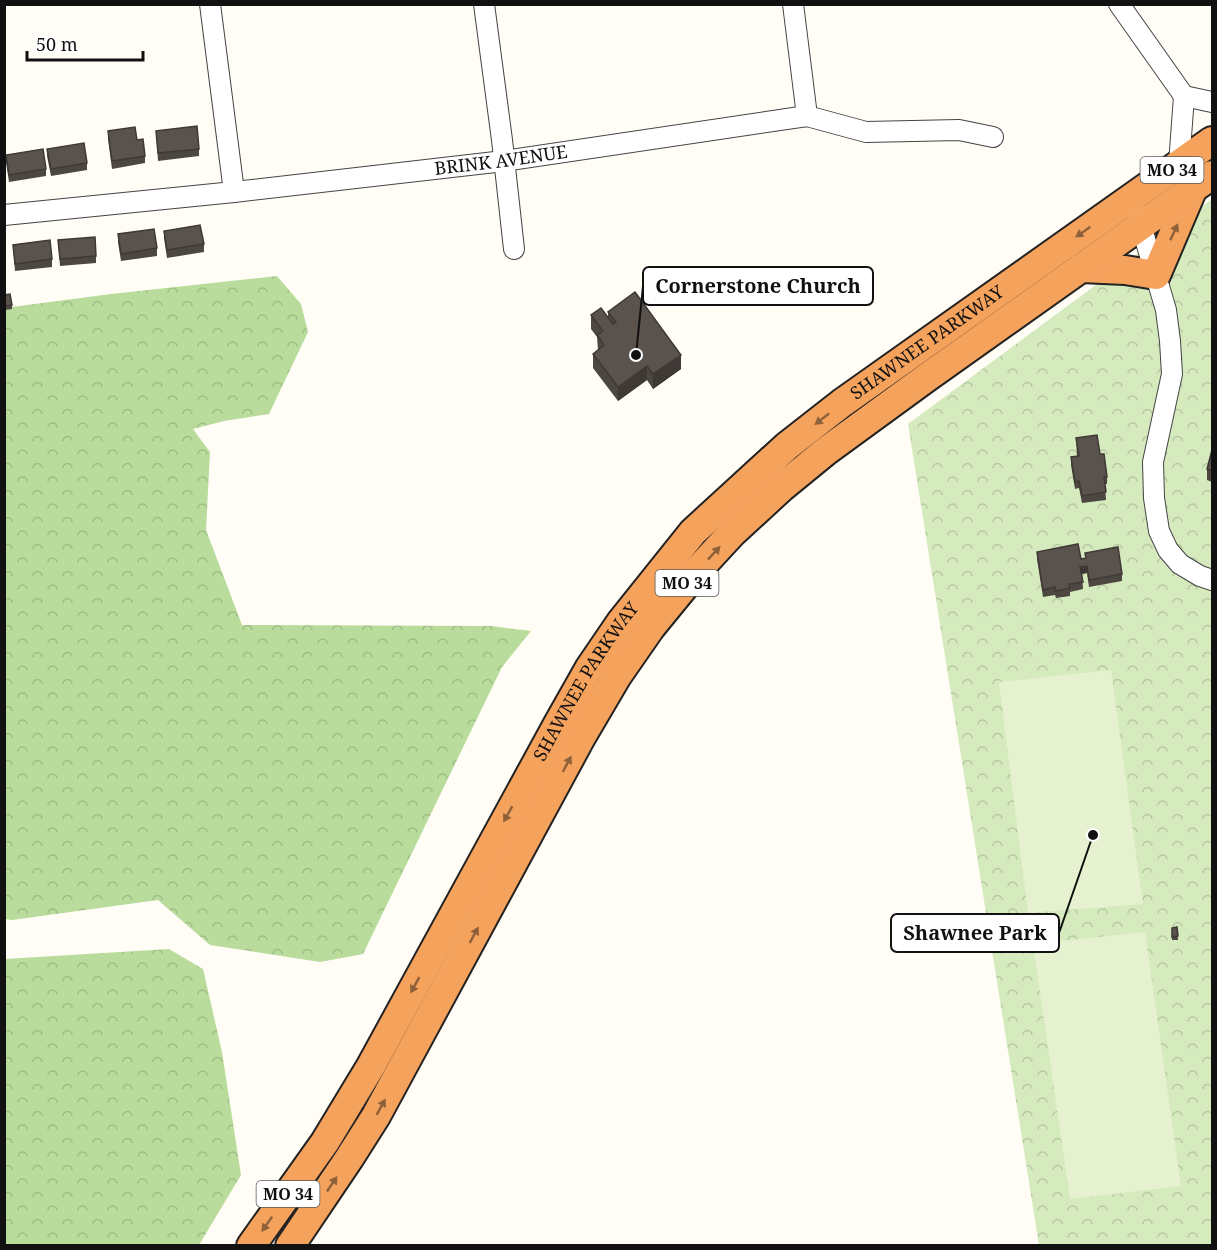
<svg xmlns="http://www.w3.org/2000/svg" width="1217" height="1250" font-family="'Noto Serif',serif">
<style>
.forest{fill:url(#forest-crowns)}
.park{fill:url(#park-crowns)}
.pitch{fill:#e6f2cf}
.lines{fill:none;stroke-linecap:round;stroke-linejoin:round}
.minor-casing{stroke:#444;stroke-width:22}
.highway-casing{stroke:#222;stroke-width:32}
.minor{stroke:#fff;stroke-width:20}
.highway{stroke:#f5a25d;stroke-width:28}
.wall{fill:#4d4742}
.shaded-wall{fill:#3f3936}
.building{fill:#5a524d;stroke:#3f3936;stroke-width:1.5}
.oneway{fill:#8e613b}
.labels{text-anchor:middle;stroke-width:6;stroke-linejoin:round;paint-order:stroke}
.shield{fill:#fff;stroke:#585858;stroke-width:1.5}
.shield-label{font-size:16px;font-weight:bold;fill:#111}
.street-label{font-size:18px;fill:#111;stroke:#fff}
.leader{fill:none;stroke:#111;stroke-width:2}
.callout-dot{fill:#111;stroke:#fff;stroke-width:2}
.callout{fill:#fff;stroke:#111;stroke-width:2}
.callout-label{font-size:20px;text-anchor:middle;font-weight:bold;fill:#111}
</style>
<defs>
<pattern id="forest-crowns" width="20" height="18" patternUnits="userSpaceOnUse" patternTransform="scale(1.5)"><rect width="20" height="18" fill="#b9dc9c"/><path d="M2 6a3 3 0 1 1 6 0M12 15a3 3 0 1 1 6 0" fill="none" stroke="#9ebc85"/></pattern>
<pattern id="park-crowns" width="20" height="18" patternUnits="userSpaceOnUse" patternTransform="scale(1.5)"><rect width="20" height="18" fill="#d5ebbd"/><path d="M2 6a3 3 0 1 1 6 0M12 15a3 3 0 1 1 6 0" fill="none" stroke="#b6c8a1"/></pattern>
</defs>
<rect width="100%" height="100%" fill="#fffdf5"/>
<!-- forest -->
<path class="forest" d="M277 276 301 304 308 332 269 414 224 421 193 429 210 452 206 530 242 625 491 626 531 631 502 667 363 954 320 962 210 945 158 900 12 920 5 919 4 308 111 294Z
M169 949 203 969 222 1052 241 1175 199 1245H5V959Z"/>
<!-- park -->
<path class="park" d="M1212 199V1245H1039L908 424Z"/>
<!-- pitch -->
<path class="pitch" d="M1111 670 1143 904 1028 913 999 682Z
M1145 932 1181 1186 1070 1199 1033 944Z"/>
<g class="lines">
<!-- minor casing -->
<g class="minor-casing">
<g id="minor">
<path d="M210 4 234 192"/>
<path d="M484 4 502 140 514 249"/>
<path d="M793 4 807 116"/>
<path d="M1119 4 1184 96"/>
<path d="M1179 164 1184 96 1212 102"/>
<path id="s1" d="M4 215 234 192 504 161 807 116 866 132 959 130 993 137"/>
<path d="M1138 215 1166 310 1170 341 1172 374 1153 462 1154 498 1159 531 1168 550 1180 564 1200 576 1212 580"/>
</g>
</g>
<!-- highway casing -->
<g class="highway-casing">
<g id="highway">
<path d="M1081 268 1125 270 1156 275 1193 188"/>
<path id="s2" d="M251 1246 325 1142 371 1066 558 724 589 669 621 622 693 532 787 446 842 403 1212 141"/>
<path d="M290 1246 350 1157 376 1116 580 739 617 676 651 627 696 572 732 533 782 487 826 451 926 378 1212 175"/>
</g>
</g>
<!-- minor -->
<use href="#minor" class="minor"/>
<!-- highway -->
<use href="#highway" class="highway"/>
</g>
<!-- wall -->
<path class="wall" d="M108 131 137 140 145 156V163L112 169 108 139Z
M156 131 199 149V156L158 161Z
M47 149 87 163V170L51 176 47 156Z
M6 155 46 169V176L9 182 6 162Z
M164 231 204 244V252L167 258 164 238Z
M118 234 157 248V256L121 261 118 242Z
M58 240 96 256V263L60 266Z
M13 245 52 259V267L15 271Z
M4 295 12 305V309L5 310Z
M608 312 681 369 653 389 647 380 618 401 593 368V354L598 350 597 337 591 329V315L608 318Z
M1076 438 1100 454 1107 477V484H1105L1106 500 1082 503 1079 488 1075 489 1071 465V457L1077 456Z
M1212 450V482L1207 480V469Z
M1037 552 1081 559 1085 558V553L1122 574V581L1089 587 1087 573 1082 574 1083 589 1070 592V596L1056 598 1055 595 1043 597 1037 559Z
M1177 927 1178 940H1172V928Z"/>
<!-- shaded-wall -->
<path class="shaded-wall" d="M681 355V369L653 389V374Z
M647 366V380L618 401V387Z
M1087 566V573L1080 574V567Z"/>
<!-- building -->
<path class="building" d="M197 126 199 149 158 153 156 131Z
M135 127 137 140 143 139 145 156 112 161 108 131Z
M84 143 87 163 51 169 47 149Z
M43 149 46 169 9 175 6 155Z
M200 225 204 244 167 250 164 231Z
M154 229 157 248 121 254 118 234Z
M95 237 96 256 60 259 58 240Z
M50 240 52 259 15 264 13 245Z
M635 292 681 355 653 374 647 366 618 387 593 354 604 345 597 335 603 331 591 315 601 308 613 324 616 322 608 312Z
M10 294 12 305 5 306 4 295Z
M1097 435 1100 454H1104L1107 477H1104L1106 492 1082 496 1079 481 1075 482 1071 457 1079 456 1076 438Z
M1212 450V471L1207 469Z
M1078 544 1081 559 1086 558 1085 553 1118 547 1122 574 1089 580 1087 566 1080 567 1083 582 1069 584 1070 588 1056 591 1055 587 1043 590 1037 552Z
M1177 927 1178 936 1172 937V928Z"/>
<!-- one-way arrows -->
<defs><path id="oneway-solid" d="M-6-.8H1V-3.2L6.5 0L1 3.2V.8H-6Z" transform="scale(1.5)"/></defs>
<g class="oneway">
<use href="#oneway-solid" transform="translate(1083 232) rotate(145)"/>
<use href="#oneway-solid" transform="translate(1174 232) rotate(-65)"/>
<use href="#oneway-solid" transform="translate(822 419) rotate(142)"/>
<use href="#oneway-solid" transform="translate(714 553) rotate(-47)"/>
<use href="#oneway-solid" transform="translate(567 764) rotate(-62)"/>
<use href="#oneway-solid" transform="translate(508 814) rotate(119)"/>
<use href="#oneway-solid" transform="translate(474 935) rotate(-62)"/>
<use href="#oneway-solid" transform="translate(415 985) rotate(119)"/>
<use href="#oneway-solid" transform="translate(381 1107) rotate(-61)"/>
<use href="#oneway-solid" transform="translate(332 1184) rotate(-56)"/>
<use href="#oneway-solid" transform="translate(267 1224) rotate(125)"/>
</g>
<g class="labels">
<!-- shield labels -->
<g class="shield">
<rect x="1140.5" y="157" width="63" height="26" rx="4.5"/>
<rect x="655.5" y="570" width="63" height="26" rx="4.5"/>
<rect x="256.5" y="1181" width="63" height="26" rx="4.5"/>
</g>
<g class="shield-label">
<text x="1172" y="176">MO 34</text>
<text x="687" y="589">MO 34</text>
<text x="288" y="1200">MO 34</text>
</g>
<!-- street labels -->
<g class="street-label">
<text dy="6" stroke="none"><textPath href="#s1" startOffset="500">BRINK AVENUE</textPath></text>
<text dy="6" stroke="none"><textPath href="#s2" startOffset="1143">SHAWNEE PARKWAY</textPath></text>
<text dy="6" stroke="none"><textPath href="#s2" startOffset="657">SHAWNEE PARKWAY</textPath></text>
</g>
</g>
<!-- callouts -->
<path class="leader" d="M636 355L643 286M1093 835L1059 933"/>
<g class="callout-dot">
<circle cx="636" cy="355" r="6"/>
<circle cx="1093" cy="835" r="6"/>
</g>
<g class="callout">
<rect x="643" y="267" width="230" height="38" rx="6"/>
<rect x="891" y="914" width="168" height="38" rx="6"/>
</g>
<g class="callout-label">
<text x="758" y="293">Cornerstone Church</text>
<text x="975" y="940">Shawnee Park</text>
</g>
<!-- border -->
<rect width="1217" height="1250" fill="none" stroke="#111111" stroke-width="12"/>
<!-- scale -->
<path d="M27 51v9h116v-9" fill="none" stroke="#111111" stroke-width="3"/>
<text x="36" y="51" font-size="18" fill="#111111" stroke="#ffffff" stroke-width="4.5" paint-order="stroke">50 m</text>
</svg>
